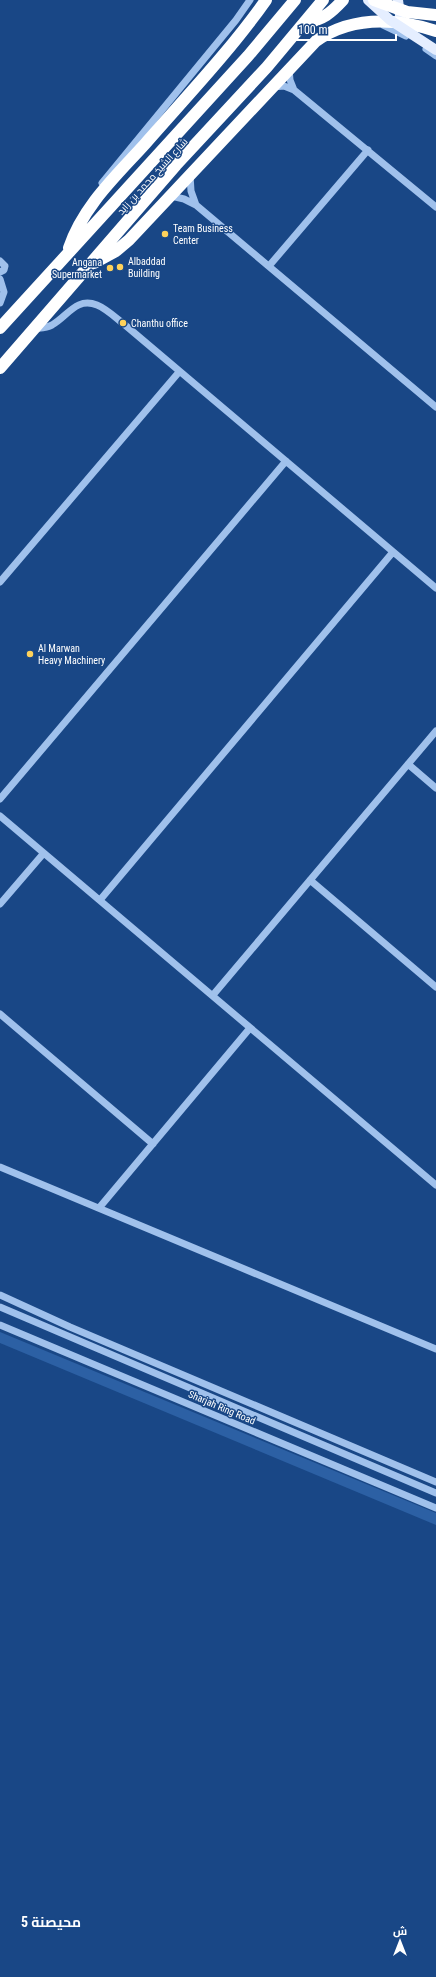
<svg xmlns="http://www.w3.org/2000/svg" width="436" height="1977" font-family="'Roboto Condensed',Cairo,sans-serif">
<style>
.green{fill:#2c60a4}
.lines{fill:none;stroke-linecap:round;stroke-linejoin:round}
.minor{stroke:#a0c1ec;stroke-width:7}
.major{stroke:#e5eeff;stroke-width:10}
.highway{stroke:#fff;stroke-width:12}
.major-bridge{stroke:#e5eeff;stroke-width:10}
.highway-bridge{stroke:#fff;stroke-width:12}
.poi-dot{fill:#ffd25b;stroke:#194786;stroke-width:1.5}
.labels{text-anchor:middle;stroke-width:3;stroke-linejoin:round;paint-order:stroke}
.street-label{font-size:10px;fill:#fff;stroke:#194786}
.poi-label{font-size:10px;fill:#fff;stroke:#194786;text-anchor:start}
.district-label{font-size:14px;font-weight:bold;fill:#fff;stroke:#194786}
</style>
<rect width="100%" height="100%" fill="#194786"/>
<!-- green -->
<path class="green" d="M0 1332 436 1513V1525L0 1343Z"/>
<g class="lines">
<!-- minor -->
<path class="minor" d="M383 25 406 36
M426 49 436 56
M289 69 290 80 294 90
M273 87 284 86 294 90 436 207
M190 175 191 191 196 205
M102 183 236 20 250 0
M171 196 184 199 196 205 436 407
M0 261 5 266 4 270 0 272
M269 266 368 150
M0 279 4 292 0 303
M34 329C40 328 46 328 52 325 68 316 76 297 97 305 107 309 117 319 125 325L436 588
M0 582 179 372
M408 764 436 788
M0 799 286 461
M0 816 436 1185
M310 880 436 987
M100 900 393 552
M0 904 43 854
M213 995 436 731
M0 1014 153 1144
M0 1167 436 1349
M99 1208 250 1028
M0 1295 70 1327 436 1482
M0 1307 436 1493
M0 1325 436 1508"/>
<!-- major -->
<path class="major" d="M398 0 401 23"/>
<!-- highway -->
<path class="highway" d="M305 22C322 21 332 12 343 0
M69 248C83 206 116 176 145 144 186 97 230 51 266 0
M94 263 116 251 129 240 316 41C352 16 395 18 436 31
M0 328 248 56 295 0
M0 368 176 165 267 67 323 0"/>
<!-- major-bridge -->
<path class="major-bridge" d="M368 0 390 20 436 50"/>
<!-- highway-bridge -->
<path class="highway-bridge" d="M374 0 407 12 436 15"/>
</g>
<!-- markers -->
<g class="poi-dot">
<circle cx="165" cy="234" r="4"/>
<circle cx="120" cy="267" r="4"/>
<circle cx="110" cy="268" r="4"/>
<circle cx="123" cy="323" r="4"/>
<circle cx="30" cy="654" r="4"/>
</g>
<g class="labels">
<!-- street labels -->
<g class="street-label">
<text transform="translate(152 176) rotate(-48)" y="4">شارع الشيخ محمد بن زايد</text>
<text transform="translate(222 1407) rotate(23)" y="4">Sharjah Ring Road</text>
</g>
<!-- poi labels -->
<g class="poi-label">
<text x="173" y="232">Team Business<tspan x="173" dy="12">Center</tspan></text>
<text x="128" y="265">Albaddad<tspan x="128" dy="12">Building</tspan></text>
<text x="102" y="266" text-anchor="end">Angana<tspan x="102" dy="12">Supermarket</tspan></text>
<text x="131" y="327">Chanthu office</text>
<text x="38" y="652">Al Marwan<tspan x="38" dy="12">Heavy Machinery</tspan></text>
</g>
<!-- district labels -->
<g class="district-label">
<text x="51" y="1927">محيصنة 5</text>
</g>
</g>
<!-- north arrow -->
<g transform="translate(400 1941)" stroke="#194786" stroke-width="3" paint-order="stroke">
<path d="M0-3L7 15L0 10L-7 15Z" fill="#ffffff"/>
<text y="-6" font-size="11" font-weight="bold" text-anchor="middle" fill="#ffffff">ش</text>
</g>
<!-- scale -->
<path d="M292 34v6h104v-6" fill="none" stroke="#ffffff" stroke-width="2"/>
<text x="298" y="34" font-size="12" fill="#ffffff" stroke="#194786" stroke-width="3" paint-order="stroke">100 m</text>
</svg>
